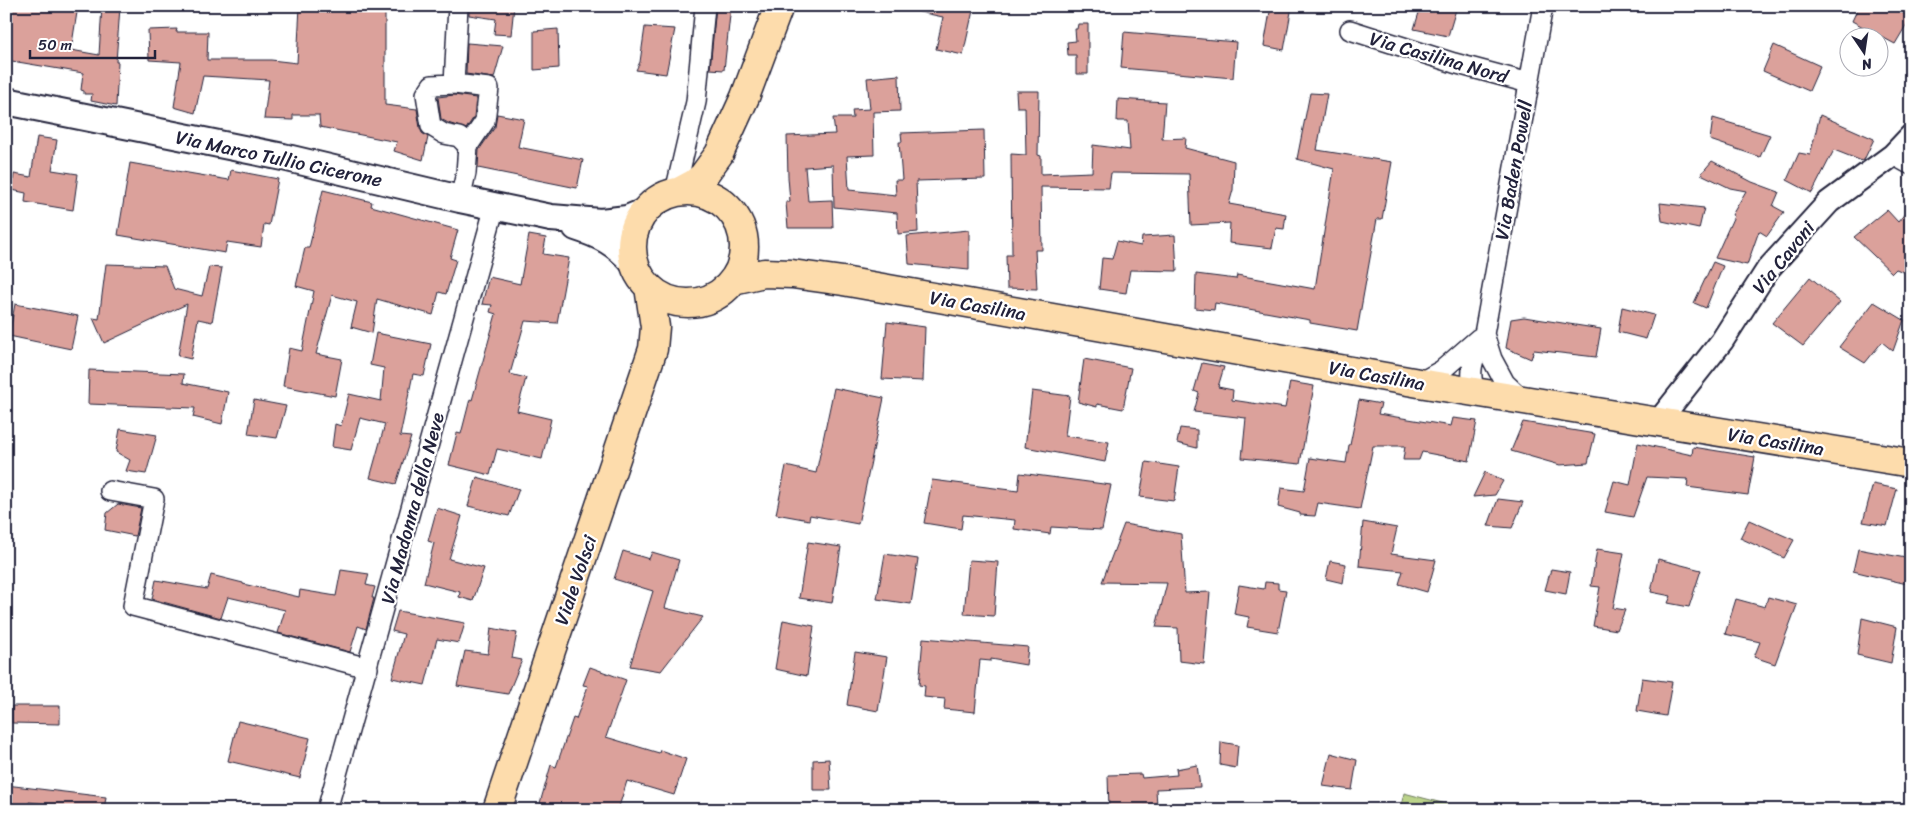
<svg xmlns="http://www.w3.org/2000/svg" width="1917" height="816" font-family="Sriracha,sans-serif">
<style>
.green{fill:#bbd38a;stroke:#6e7a62}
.building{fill:#dba19b;stroke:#22223b}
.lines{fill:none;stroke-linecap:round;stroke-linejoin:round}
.minor-casing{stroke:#22223b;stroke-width:22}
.tertiary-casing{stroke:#22223b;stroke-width:26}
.secondary-casing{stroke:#22223b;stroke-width:30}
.primary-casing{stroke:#22223b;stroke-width:31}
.minor{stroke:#fff;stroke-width:19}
.tertiary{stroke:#fff;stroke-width:22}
.secondary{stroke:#fff;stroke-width:26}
.primary{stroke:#fddcac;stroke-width:28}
.labels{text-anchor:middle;stroke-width:4.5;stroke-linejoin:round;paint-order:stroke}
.street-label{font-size:19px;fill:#22223b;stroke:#fff}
</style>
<rect width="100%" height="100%" fill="#fff"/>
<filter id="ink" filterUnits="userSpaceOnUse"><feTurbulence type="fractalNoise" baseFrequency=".02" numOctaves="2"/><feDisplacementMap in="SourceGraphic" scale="10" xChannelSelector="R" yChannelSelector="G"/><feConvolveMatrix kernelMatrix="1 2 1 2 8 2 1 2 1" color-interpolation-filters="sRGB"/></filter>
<g filter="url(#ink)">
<!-- green -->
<path class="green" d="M1404 793 1469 810H1400Z"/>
<!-- building -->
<path class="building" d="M6 6H78L71 50 99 55 102 6 120 7 116 62H118L116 106 91 101 92 94H84V91L81 90 83 73 6 60Z
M300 6H385V105L417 109 420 128 422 133 428 137 423 160 394 151 397 142 320 127 319 115H293V120L264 119 269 80 203 76 195 113 174 107 181 62 149 60 148 30 177 29 176 32H208L207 60H271L297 63Z
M469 6H514L511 35 494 34 496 19 469 15Z
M716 6H731L724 70 710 69Z
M920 6H974L963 55 936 49 943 17 919 12Z
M1271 6H1292L1284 50 1264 46Z
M1421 6H1457L1448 36 1414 29Z
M1859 6H1889L1911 17 1895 44 1852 21Z
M1078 24H1088V74H1076V55H1068L1067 42 1076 41 1075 29H1077Z
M645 27 675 29 666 74 636 70 640 62Z
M558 29 559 68 534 70V31Z
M1124 32 1236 42 1233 78 1121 68Z
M467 43 503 46 494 78 466 74Z
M1774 45 1820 66 1809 91 1763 71Z
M899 75 900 111 873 112 874 155 847 156 849 190 896 195 895 180H902L899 142H902L901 133 984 130 985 179 916 181 918 232 898 234 897 213 834 207 833 165 805 167 808 201 832 200 833 228H788L786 202H790L788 177 787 136 835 134 833 118H853L852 110 870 109 867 78Z
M1016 91H1039L1038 155 1041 156V174L1092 172 1093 145 1130 150 1128 121H1117L1118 99 1165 102 1162 139 1186 138 1185 148 1234 161 1233 190 1229 204 1286 214 1284 229 1276 228 1272 248 1229 243 1230 223 1191 225 1189 174 1111 173 1109 188 1041 187 1042 250H1035L1037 289 1007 288 1006 255H1012L1011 154 1026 155 1025 107H1017Z
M1310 93 1327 94 1317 150 1392 162 1382 219H1377L1357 331 1310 323V320L1215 303 1214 310 1195 308 1196 274 1236 279 1237 275 1315 289 1334 169 1297 159Z
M454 95 476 98 474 117 466 129 448 123 441 119 438 97Z
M497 114 524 119 518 147 583 160 577 188 478 168 479 150 495 127Z
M1820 115 1874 139 1864 160 1862 161 1834 150 1812 193 1787 180 1799 153 1810 155Z
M1713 118 1770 135 1760 157 1710 140Z
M37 137 57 140 52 170 78 174 73 210 25 202 26 193 12 190 14 174 31 177Z
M1712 161 1752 182 1779 192 1773 206 1784 212 1767 236 1759 231 1747 265 1715 258 1734 216 1732 215 1746 191 1730 188 1701 174Z
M130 163 229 180 231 170 278 179 269 225 264 224 261 247 227 242 225 253 118 235Z
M323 190 372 202 371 206 458 230 450 258 456 260 446 294 439 292 433 315 377 299 372 333 351 327 357 302 332 295 316 354 342 359 335 396 283 386 289 348 302 351 314 291 296 286 305 248H309Z
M1660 203 1704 208 1699 229 1662 221Z
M1911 206V275L1896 269 1892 273 1854 237 1887 210 1898 222Z
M969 230V270L909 264 907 236Z
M529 235 546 238 543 254 569 258 557 323 525 321 510 374 526 378 517 411 551 419 542 459 497 449 490 475 449 465 457 433 461 434 470 399 472 400 496 314 490 312 492 305 482 304 489 277 520 284Z
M1175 235 1177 271 1130 270 1126 293 1099 289 1102 258 1112 259 1117 241 1141 246 1142 237Z
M1713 262 1723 266 1706 308 1694 303Z
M106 264 165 266 174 289 202 296 209 267 222 268 212 322 198 319 191 359 178 356 187 304 104 343 93 318 99 319Z
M1810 277 1840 302 1803 346 1772 323Z
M1874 302 1904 320 1893 351 1882 342 1865 363 1839 347Z
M15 304 78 316 71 349 9 336Z
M1622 307 1654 315 1646 339 1618 332Z
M1524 317 1601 329 1596 357 1534 350 1531 359 1506 348 1511 319Z
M887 322 925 327 923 381 882 379Z
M376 333 431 344 424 376 413 374 400 436 411 437 396 484 370 478 385 424 360 418 351 450 332 447 335 424 341 426 349 394 381 401 384 368 370 365Z
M1084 359 1131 368 1123 409 1097 404V407L1078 402Z
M1202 363 1224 367 1218 387 1233 390 1232 400 1285 408 1290 382 1314 386 1300 464 1242 458 1246 418 1194 412 1199 393 1194 391Z
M89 370 184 374 183 383 228 392 222 424 193 417 195 408 88 404Z
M834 388 884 398 858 524 810 515 809 520 776 514 786 466 816 473Z
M1032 391 1070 396 1065 436 1109 442 1105 462 1025 447Z
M254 400 286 406 277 438 248 434Z
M1359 400 1381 404 1378 414 1451 426 1453 418 1477 421 1469 461 1422 452 1419 460H1403L1405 446H1373L1360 509 1318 503 1315 516 1300 515V513L1278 507 1281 488 1304 491 1310 458 1346 463 1349 445H1350Z
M1523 422 1595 434 1588 463 1560 465 1511 451Z
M1180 428 1197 430V448L1177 443Z
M120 429 157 435 146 474 126 471 130 460 116 452Z
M1638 443 1692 455 1693 447 1755 457 1748 495 1687 487 1688 479 1647 477 1633 517 1605 512 1614 481 1630 485Z
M1146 462 1179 467 1174 501 1140 497Z
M1485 472 1503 481 1495 495 1473 497Z
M1020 473 1111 485 1102 530 1051 527 1050 534 1014 529 1015 520 963 515 961 529 924 523 932 480 1018 491Z
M477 477 519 489 509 516 468 506Z
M1873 484 1897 489 1887 526 1863 522Z
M1498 499 1523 502 1512 528 1488 526Z
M118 504 141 508 135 536 105 530 107 513Z
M437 508 462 516 449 559 484 568 473 601 459 597 460 592 424 583 434 543 428 541Z
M1749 520 1794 540 1784 558 1740 538Z
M1363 522 1397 528 1391 554 1436 560 1427 592 1399 584 1403 571 1359 566Z
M1124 524 1181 534 1185 593 1210 592 1204 664 1179 661 1178 628 1156 627 1167 583 1102 582Z
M808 542 841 547 832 603 799 598Z
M1597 549 1624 553 1613 608 1625 610 1617 630 1593 626 1600 587 1591 586Z
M1858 549 1911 559V585L1853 571Z
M623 551 649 559 652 552 679 560 665 608 703 617 661 671 630 666 653 591 614 579Z
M885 554 918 559 911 604 877 599Z
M1658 559 1701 570 1689 607 1668 603 1671 596 1651 592Z
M969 560 998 562 994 616 964 614Z
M1330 561 1346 564 1343 583 1326 579Z
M1551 569 1570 572 1566 594 1545 590Z
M341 570 369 574 366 585 375 587 372 598H374L366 629 358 626 350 652 278 633 285 610 228 597 221 618 152 599 156 580 207 589 211 575 243 583V584L299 597 300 590 336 596Z
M1265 582 1278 583V589L1286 590 1278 632 1247 627 1249 617 1234 614 1239 585 1264 589Z
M1768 597 1797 605 1775 664 1754 657 1760 642 1725 634 1736 599 1765 607Z
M398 611 465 623 459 643 437 639 425 685 392 678 404 634 392 631Z
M1862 618 1897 627 1891 663 1857 655Z
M783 620 814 626 807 676 775 669Z
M491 628 517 633 512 658 522 660 508 694 457 686 465 651 488 654Z
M923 638 1028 647 1026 665 991 659V661L980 660 975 712 944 709 945 699 924 697 925 686 919 685Z
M855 652 887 657 878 711 847 705Z
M590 667 626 680 606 737 659 753 660 750 686 759 674 795 627 781 618 810H562L540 803 551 765 556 767 573 718 576 719 588 686 583 685Z
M1642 678 1672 682 1666 716 1637 711Z
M12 706H60V724L12 723Z
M238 721 310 738 300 778 228 761Z
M1221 742 1238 745 1236 768 1220 765Z
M1331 753 1357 760 1352 790 1323 786Z
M829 759 831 790H813V760Z
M1197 765 1200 787 1156 789 1157 806H1144V810H1109L1108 775 1141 774 1142 778 1177 775 1176 769Z
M6 785 106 797 104 810H54V805L29 802 28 810H6Z"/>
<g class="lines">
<!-- minor casing -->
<g class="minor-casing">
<path id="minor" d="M1350 30 1454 63 1529 83
M454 84 458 6
M1893 155 1911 165
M675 192 696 102 705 6
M460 199 466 173 468 146 485 121 489 88 454 84 432 85 426 94 431 126 444 134 459 137 468 146
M1484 334 1492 359 1505 383 1523 400
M1419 383 1442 370 1479 338
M1475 392C1467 369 1475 356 1484 334L1543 6
M110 491 154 499 133 606 368 668
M327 810 495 206"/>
</g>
<!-- tertiary casing -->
<g class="tertiary-casing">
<path id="tertiary" d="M1658 422 1722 341 1768 269 1829 202 1893 155 1911 136"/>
</g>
<!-- secondary casing -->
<g class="secondary-casing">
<path id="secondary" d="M6 101 283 157 460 199 551 218 601 222 627 219 644 212
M576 227C601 235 616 243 634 263"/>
</g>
<!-- primary casing -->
<g class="primary-casing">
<path id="primary" d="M632 247a56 56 0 1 1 112 0a56 56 0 1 1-112 0Z
M680 191 695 183 703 176 719 154 745 97 779 6
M733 280 764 273 792 274 843 281 1419 383 1911 463
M497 810 653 349 655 327 649 287"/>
</g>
<!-- minor -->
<use href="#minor" class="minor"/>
<!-- tertiary -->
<use href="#tertiary" class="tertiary"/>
<!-- secondary -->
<use href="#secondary" class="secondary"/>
<!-- primary -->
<use href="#primary" class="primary"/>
</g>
</g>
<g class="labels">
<!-- street labels -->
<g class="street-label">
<text transform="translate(1439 57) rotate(16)" y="7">Via Casilina Nord</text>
<text transform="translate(279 158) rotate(12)" y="7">Via Marco Tullio Cicerone</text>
<text transform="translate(1513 170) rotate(-80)" y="7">Via Baden Powell</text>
<text transform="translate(1783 257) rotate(-51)" y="7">Via Cavoni</text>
<text transform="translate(978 305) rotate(10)" y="7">Via Casilina</text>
<text transform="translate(1377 375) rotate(10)" y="7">Via Casilina</text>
<text transform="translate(1776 441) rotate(9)" y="7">Via Casilina</text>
<text transform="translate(412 508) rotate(-75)" y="7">Via Madonna della Neve</text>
<text transform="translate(575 580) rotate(-71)" y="7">Viale Volsci</text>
</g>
</g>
<!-- margin -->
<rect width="1917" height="816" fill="none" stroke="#fff" stroke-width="25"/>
<rect x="12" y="12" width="1892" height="791" fill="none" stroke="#22223b" stroke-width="2" filter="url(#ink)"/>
<!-- north arrow -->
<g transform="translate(1864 52) rotate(167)"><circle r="24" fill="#ffffff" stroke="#a7a7b1"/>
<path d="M0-4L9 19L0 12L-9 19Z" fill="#22223b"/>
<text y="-8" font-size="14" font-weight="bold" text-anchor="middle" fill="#22223b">N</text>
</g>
<!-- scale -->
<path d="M30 50v8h125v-8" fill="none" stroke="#22223b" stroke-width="2.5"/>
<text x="38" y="50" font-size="15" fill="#22223b" stroke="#ffffff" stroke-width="4" paint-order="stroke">50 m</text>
</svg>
